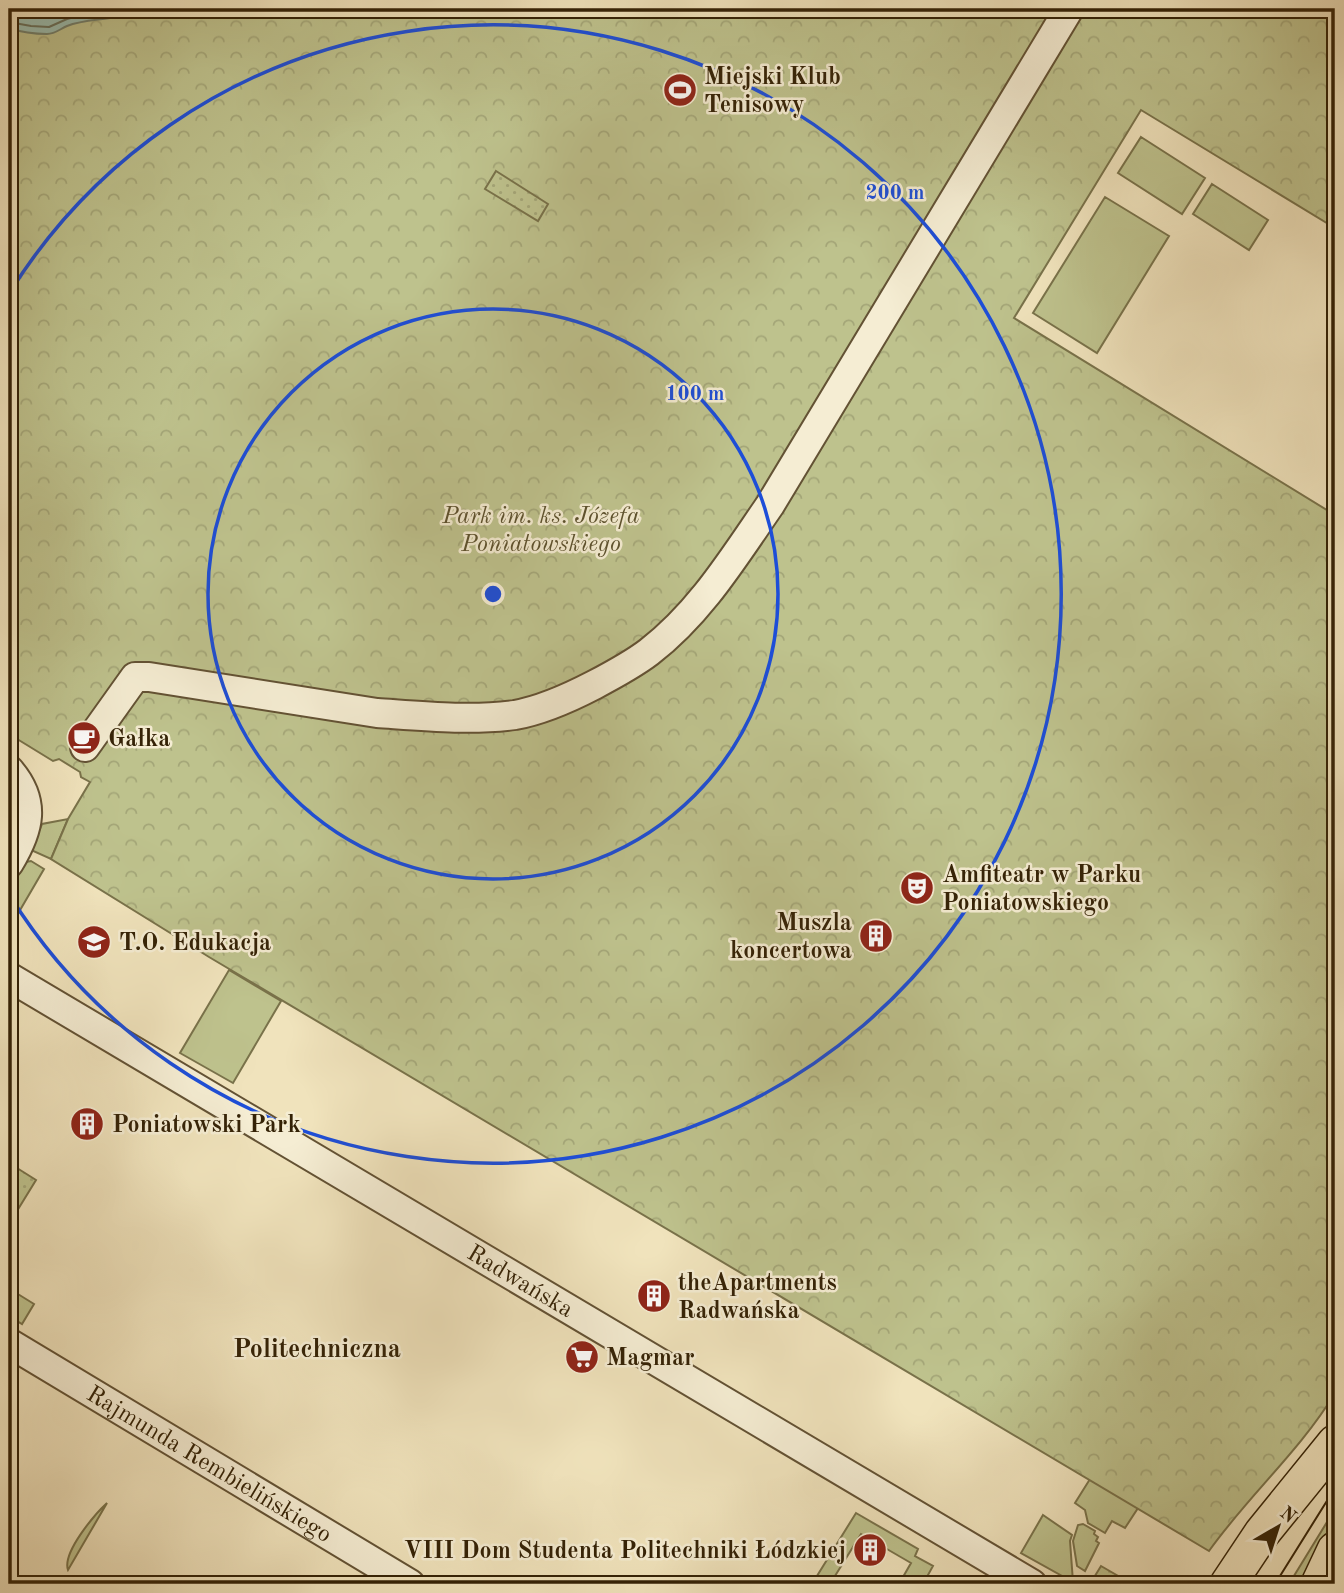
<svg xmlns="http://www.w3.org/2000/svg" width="1344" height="1593" font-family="'Old Standard TT',serif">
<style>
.grass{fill:#bec28d;stroke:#79724a;stroke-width:2}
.park{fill:url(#park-crowns);stroke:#79724a;stroke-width:2}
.garden{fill:url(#garden-dots);stroke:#79724a;stroke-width:2}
.water{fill:#9abeb1;stroke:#71806d;stroke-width:2}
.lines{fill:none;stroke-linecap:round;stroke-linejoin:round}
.shore{stroke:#67705c;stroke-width:2}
.minor-casing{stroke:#635234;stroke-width:32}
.major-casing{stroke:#342206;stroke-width:38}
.minor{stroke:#f5edd3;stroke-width:28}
.major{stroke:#f0e3bc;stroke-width:35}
.tram{stroke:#342206;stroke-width:2}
.ring{fill:none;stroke:#1d4ed8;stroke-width:3.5}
.labels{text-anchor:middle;stroke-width:5;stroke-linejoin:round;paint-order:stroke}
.poi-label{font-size:24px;font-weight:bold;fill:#342206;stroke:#f5edd3;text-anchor:start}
.park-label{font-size:24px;font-style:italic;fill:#5d522e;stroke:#f5edd3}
.street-label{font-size:24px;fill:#342206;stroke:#f5edd3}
.neighbourhood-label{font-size:26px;font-weight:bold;fill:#342206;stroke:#f5edd3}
.centre{fill:#1d4ed8;stroke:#f5edd3;stroke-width:3.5}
.ring-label{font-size:21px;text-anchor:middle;font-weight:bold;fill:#1d4ed8;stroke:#f5edd3;stroke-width:5;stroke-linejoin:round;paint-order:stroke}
</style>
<defs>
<pattern id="park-crowns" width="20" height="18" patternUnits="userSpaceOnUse" patternTransform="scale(1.75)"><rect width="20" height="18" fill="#bec28d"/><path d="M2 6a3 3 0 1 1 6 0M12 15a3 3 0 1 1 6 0" fill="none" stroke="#a4a678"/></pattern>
<pattern id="garden-dots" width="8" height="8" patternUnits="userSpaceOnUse" patternTransform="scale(1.75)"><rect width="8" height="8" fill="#bec28d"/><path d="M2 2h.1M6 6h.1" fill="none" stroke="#a4a678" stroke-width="1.8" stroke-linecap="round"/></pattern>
</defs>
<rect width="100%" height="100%" fill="#f0e3bc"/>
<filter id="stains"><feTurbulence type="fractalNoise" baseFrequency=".00286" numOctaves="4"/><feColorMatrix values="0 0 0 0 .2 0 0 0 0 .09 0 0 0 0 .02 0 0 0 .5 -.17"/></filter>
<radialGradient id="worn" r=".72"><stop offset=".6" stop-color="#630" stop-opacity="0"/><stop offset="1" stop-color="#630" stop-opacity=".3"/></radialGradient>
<!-- grass -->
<path class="grass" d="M1141 137 1205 178 1182 214 1118 173Z
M1212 184 1268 220 1249 250 1193 214Z
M1105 197 1169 236 1097 353 1033 313Z
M68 819 51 859 31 850 42 824Z
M31 861 44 869 9 929V891L26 862Z
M229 970 281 1001 233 1083 180 1053Z
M13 1291 34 1304 22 1324 9 1316V1298Z
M1090 1479 1138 1508 1125 1528 1112 1521 1105 1533 1088 1523 1085 1510 1075 1503Z
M107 1503 68 1570C62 1553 94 1515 107 1503Z
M1335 1509V1526L1308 1584H1289Z
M856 1513 918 1549 915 1556 933 1566 923 1584H899L911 1563 861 1534 830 1584H812Z
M1043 1515 1072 1535 1070 1541 1073 1582 1021 1553Z
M1083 1524 1095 1531 1094 1534 1098 1537 1096 1541 1099 1543 1085 1571 1077 1566 1073 1541 1078 1525Z"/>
<!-- park -->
<path class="park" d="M9 9H1335V228L1141 110 1014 318 1335 515V1393C1300 1451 1248 1496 1209 1551L209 957 51 859 68 819 90 782 81 777 80 772 59 759 53 761 9 734Z"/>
<!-- garden -->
<path class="garden" d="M496 171 548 204 538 221 485 189Z
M9 1163 36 1180 9 1224Z
M1101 1566 1132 1584H1090Z"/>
<!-- water -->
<path class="water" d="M9 9H137C117 22 90 17 67 26 60 29 55 34 47 34 34 34 21 32 9 28Z"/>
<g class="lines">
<!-- shore -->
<path class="shore" d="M9 22 31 26 49 27 67 19 89 13 122 9"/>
<!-- minor casing -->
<g class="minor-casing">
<g id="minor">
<path d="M85 747 135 677H149L377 713C421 716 470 721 515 715 543 710 569 698 594 685 613 675 632 665 649 652 700 613 734 557 770 505L1069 9"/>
<path d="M9 770C37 802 29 830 9 863"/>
<path id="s1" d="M9 977 1032 1584"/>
<path id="s2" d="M9 1343 410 1584"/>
</g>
</g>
<!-- major casing -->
<g class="major-casing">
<path id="major" d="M1228 1584 1262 1533 1335 1443
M1319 1584 1335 1550"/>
</g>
<!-- minor -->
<use href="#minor" class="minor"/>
<!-- major -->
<use href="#major" class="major"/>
<!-- tram -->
<path class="tram" d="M1275 1584 1335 1488"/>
</g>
<!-- distance rings -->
<g class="ring">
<circle cx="493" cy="594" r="285"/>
<path d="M10 292A569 569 0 1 1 10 896"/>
</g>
<!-- icons -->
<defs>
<g id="stadium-disc" transform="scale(1.75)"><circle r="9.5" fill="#8f2418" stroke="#f5edd3"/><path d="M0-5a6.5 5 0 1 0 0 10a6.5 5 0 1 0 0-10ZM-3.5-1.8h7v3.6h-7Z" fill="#fff"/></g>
<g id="cafe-disc" transform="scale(1.75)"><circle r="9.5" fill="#8f2418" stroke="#f5edd3"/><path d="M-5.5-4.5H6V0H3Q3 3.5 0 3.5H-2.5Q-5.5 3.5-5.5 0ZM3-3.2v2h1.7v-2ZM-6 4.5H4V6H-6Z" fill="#fff"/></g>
<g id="theatre-disc" transform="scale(1.75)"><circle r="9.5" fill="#8f2418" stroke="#f5edd3"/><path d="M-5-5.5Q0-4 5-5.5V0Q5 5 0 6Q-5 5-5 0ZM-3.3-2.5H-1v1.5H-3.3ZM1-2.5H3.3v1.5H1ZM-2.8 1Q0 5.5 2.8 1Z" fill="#fff"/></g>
<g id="building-disc" transform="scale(1.75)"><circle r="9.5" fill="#8f2418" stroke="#f5edd3"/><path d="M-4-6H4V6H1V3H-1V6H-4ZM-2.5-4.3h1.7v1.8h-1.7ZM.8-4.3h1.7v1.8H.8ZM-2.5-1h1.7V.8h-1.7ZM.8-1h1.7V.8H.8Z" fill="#fff"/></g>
<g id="school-disc" transform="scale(1.75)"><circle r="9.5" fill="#8f2418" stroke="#f5edd3"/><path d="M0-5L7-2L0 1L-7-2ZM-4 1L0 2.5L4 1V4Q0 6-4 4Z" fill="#fff"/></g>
<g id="supermarket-disc" transform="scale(1.75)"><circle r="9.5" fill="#8f2418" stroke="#f5edd3"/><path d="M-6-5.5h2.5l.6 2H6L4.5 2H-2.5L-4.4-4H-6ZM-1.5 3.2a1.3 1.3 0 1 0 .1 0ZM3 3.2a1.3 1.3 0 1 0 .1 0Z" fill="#fff"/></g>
</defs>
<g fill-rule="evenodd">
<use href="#stadium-disc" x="680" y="90"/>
<use href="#cafe-disc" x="84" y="738"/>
<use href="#theatre-disc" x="917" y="888"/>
<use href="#building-disc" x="876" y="936"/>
<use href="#school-disc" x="94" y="942"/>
<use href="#building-disc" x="87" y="1124"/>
<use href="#building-disc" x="654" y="1296"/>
<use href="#supermarket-disc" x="582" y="1357"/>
<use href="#building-disc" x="870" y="1550"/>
</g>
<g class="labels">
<!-- poi labels -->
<g class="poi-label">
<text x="704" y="84">Miejski Klub<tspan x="704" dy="28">Tenisowy</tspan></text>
<text x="108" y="746">Gałka</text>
<text x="942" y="882">Amfiteatr w Parku<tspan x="942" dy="28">Poniatowskiego</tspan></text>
<text x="852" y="930" text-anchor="end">Muszla<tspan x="852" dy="28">koncertowa</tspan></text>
<text x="119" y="950">T.O. Edukacja</text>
<text x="112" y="1132">Poniatowski Park</text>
<text x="678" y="1290">theApartments<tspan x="678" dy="28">Radwańska</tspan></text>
<text x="606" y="1365">Magmar</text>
<text x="846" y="1558" text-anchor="end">VIII Dom Studenta Politechniki Łódzkiej</text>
</g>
<!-- park labels -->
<g class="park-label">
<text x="541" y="523">Park im. ks. Józefa<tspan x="541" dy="28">Poniatowskiego</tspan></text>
</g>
<!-- street labels -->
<g class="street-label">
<text dy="8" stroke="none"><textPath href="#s1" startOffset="595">Radwańska</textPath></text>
<text dy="8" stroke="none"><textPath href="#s2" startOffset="234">Rajmunda Rembielińskiego</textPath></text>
</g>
<!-- neighbourhood labels -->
<g class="neighbourhood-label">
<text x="317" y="1357">Politechniczna</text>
</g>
</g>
<circle cx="493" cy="594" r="10" class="centre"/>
<g class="ring-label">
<text x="895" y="199">200 m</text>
<text x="695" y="400">100 m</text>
</g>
<!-- margin -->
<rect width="1344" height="1593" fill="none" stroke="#f0e3bc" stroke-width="35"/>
<rect x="10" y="10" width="1323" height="1572" fill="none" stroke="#342206" stroke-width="3.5"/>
<rect x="18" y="18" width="1309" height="1558" fill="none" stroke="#342206" stroke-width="2"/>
<!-- north arrow -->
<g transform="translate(1278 1527) rotate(39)" stroke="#f5edd3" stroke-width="5" paint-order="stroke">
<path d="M0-5L12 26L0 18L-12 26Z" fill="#342206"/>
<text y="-10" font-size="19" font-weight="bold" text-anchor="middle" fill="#342206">N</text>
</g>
<rect width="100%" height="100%" filter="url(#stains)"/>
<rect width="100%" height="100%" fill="url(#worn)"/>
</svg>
